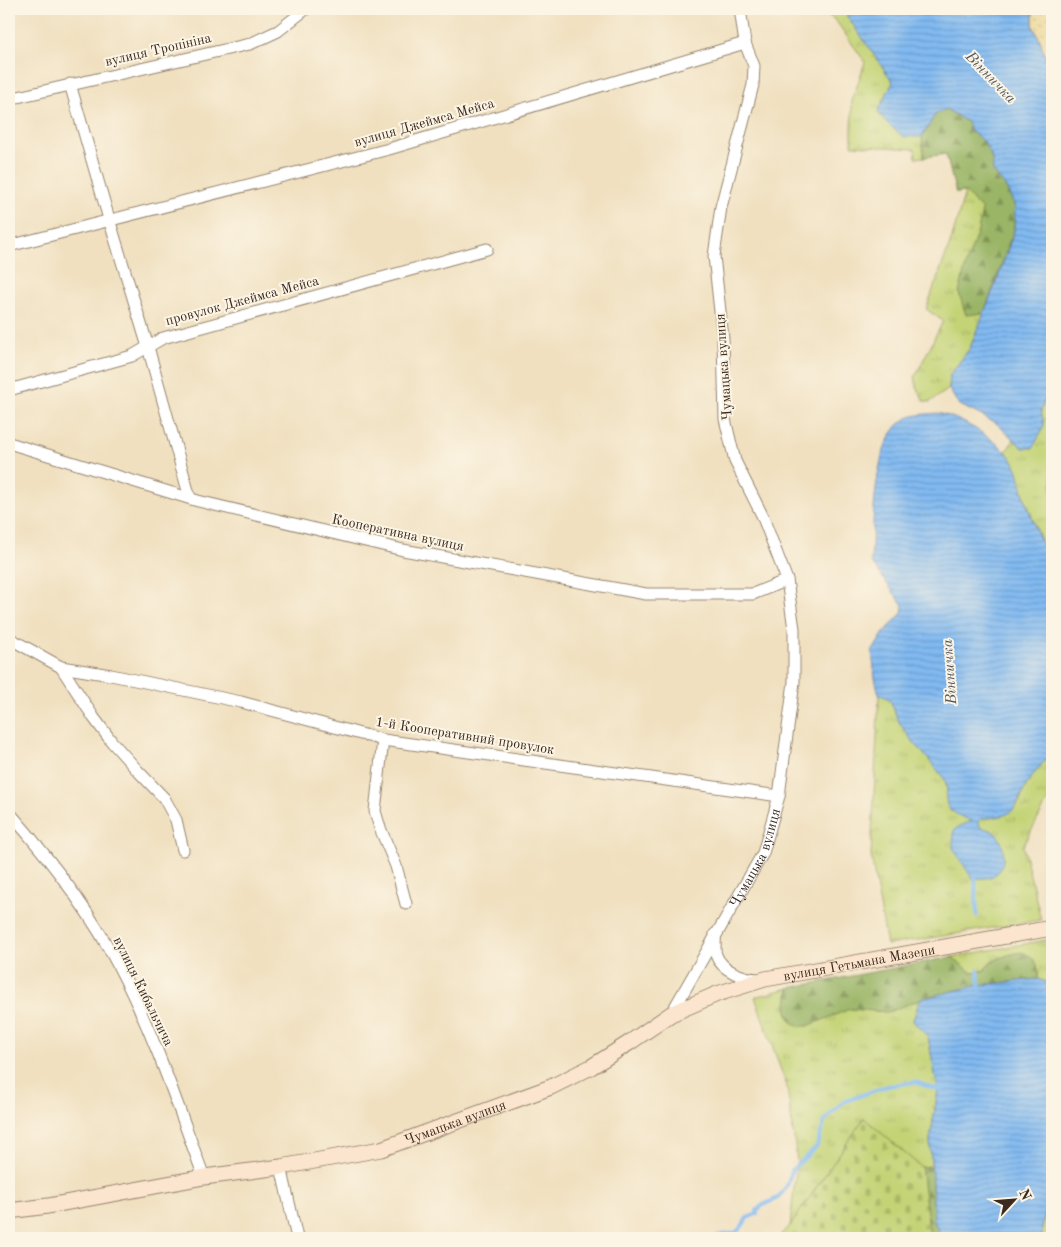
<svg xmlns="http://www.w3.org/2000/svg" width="1061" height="1247" font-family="'Old Standard TT',serif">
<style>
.grass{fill:url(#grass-tufts);stroke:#7f7e4a}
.forest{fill:url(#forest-firs);stroke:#6a7042}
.sand{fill:url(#sand-dots);stroke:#94825e}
.cemetery{fill:url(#cemetery-stones);stroke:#7f7e4a}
.water{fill:url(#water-rules);stroke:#5e7288}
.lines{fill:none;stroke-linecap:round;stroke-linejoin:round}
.stream{stroke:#81baf2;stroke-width:4}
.street-casing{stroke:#96856f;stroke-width:13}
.secondary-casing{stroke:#96856f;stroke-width:17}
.street{stroke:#fff;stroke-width:11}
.secondary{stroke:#fce5cf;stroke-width:15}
.labels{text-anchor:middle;stroke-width:4;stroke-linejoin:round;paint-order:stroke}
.street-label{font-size:14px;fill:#3b2a1e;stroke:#fcf5e5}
.water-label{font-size:15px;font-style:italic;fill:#50555e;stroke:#fcf5e5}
</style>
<defs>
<pattern id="grass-tufts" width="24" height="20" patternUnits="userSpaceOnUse" patternTransform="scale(1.25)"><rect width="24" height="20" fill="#c3d375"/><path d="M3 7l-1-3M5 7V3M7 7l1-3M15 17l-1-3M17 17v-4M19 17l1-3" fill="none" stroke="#a8b565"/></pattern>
<pattern id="forest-firs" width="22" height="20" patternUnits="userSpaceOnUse" patternTransform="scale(1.25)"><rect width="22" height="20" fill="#9ab566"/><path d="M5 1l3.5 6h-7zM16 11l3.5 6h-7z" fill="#7f9353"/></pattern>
<pattern id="sand-dots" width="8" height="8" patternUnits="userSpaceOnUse" patternTransform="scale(1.25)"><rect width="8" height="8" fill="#eeda9e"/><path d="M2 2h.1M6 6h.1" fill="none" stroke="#cdbb88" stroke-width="1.8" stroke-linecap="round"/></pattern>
<pattern id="cemetery-stones" width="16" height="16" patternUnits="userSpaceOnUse" patternTransform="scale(1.25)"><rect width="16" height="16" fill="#c3d375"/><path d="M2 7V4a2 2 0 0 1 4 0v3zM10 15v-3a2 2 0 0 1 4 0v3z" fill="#a8b565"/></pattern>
<pattern id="water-rules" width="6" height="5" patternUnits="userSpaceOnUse" patternTransform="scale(1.25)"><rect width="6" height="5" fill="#81baf2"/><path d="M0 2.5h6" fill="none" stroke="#6b97c3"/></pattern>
</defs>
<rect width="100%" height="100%" fill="#fcf5e5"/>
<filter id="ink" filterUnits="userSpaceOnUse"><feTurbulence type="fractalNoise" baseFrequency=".02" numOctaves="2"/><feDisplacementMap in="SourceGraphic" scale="10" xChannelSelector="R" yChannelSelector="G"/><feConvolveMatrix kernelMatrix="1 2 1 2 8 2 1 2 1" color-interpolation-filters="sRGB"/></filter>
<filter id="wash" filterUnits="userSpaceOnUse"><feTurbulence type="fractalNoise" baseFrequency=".0096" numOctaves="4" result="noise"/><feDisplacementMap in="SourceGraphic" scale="20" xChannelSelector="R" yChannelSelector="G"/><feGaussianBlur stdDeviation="1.12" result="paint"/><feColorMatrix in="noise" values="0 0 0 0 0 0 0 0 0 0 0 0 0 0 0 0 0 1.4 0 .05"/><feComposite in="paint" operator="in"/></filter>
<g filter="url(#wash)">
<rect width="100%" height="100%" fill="#f0e0c0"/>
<!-- grass -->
<path class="grass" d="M821 9H842L893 82 878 112 967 122 999 275 970 348 950 375 949 389 930 402 924 401 917 388 915 377 943 321 926 309 952 238 965 192 956 193 946 154 916 158 915 149 852 145V101L865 62 836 21 822 11Z
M1052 382V580C1047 553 1036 527 1026 501 1019 481 1020 469 1006 451L1014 440 1023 448 1044 426 1041 410Z
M879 695C893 697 892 707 897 718 907 738 931 760 945 780L947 789 946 800 981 819 1007 814 1018 805 1027 783 1041 764 1052 754V793L1023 846 1041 920 887 945 871 856Z
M1052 939V987L1048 983 1038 979V970L993 960 983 971 971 972 952 957Z
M789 988 787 1012 842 1011 850 1009 888 1012 920 999 913 1021 928 1037 938 1090 930 1140 931 1166 921 1167 864 1119 790 1226 797 1161 787 1087 755 997Z
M1052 1182V1238H1042V1228Z"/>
<!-- forest -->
<path class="forest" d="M946 109 967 122 971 131 984 142 992 158 993 171 1005 186 1015 206 1014 231 984 313 966 315 959 293 966 264 978 231 982 210 965 192 956 193 946 154 924 157 922 137 935 115Z
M1022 952C1036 958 1039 964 1038 979L979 985 920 999 888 1012 850 1009 808 1026C782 1028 787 1005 789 988L952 957 971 972 983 971C996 957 1003 956 1022 952Z
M931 1166 934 1221 941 1238H930L921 1167Z"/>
<!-- sand -->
<path class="sand" d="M1033 9H1052V73L1049 70 1040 40 1033 26Z"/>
<!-- cemetery -->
<path class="cemetery" d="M864 1118 921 1167 930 1238H777L790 1226Z"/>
<!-- water -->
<path class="water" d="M842 9H1033V26L1040 40 1049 70 1052 73V382L1041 410 1044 426 1033 448H1023L996 423 958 404 949 389 950 375 970 348 999 275 1014 231 1015 206 1005 186 993 171 992 158 984 142 971 131 967 122 946 109 935 115 922 137H904L888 124 878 112 893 82Z
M937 413C959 416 999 441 1012 459 1019 469 1020 480 1023 492 1032 522 1046 549 1052 580V754C1043 763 1033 773 1027 784 1011 814 1017 815 981 819L978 822 980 827C987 829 993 830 998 836 1006 848 1006 869 993 876 987 879 978 878 972 878L953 848 954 830 960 826 972 821C960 816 945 812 946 797 947 790 948 786 945 780 931 760 907 738 897 718 892 707 893 697 879 695L875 678 872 652 883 634 902 613 903 605 871 562C874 525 871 443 904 420 913 414 927 414 937 413Z
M1038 979 1048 983 1052 987V1182L1042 1228V1238H941L934 1221 930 1140 938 1090 928 1037 913 1021 920 999 979 985Z"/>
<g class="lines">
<!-- stream -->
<path class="stream" d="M975 875 977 915
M978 971 980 989
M714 1238C731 1229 734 1242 747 1218L757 1214V1210L763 1205 778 1198 787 1186 792 1170 817 1146 825 1120 843 1102 887 1086 915 1082 938 1090 942 1089"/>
</g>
</g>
<g filter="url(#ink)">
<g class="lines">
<!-- street casing -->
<g class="street-casing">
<g id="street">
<path d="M70 84 109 219 148 347 190 498"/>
<path d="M9 99 250 44 278 31 306 9"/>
<path d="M9 246 389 149 745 43"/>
<path d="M9 390 132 356 163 338 487 249"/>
<path d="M9 443 198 501 403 550 646 594H753L787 580"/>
<path d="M9 638 61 667 111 675 241 702 383 740 779 796"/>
<path d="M61 667 94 718 112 742 138 771 164 798 176 820 183 850"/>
<path d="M383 740 375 811 380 828 396 866 406 904"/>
<path d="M9 812C51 860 91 912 120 969 155 1036 178 1107 204 1177"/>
<path d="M715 934C716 940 714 950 716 955 722 971 743 978 758 979"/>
<path id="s1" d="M671 1014 763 853 779 796 794 682V629L787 580 762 515 735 461 725 419 723 339 714 256 721 207 753 85 754 66 745 43 740 9"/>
<path d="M281 1167 297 1238"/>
</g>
</g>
<!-- secondary casing -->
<g class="secondary-casing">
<g id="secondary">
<path id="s2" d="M9 1211 48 1206 204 1177 281 1167 381 1149 551 1087 591 1067 629 1043 671 1014 717 994 765 979 1052 928"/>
</g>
</g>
<!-- street -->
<use href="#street" class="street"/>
<!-- secondary -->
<use href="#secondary" class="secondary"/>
</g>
</g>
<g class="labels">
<!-- street labels -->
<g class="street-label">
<text transform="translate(158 49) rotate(-13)" y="5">вулиця Тропініна</text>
<text transform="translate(424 122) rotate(-16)" y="5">вулиця Джеймса Мейса</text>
<text transform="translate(242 300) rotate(-15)" y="5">провулок Джеймса Мейса</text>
<text transform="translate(723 367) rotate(-94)" y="5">Чумацька вулиця</text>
<text transform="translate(398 532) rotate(12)" y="5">Кооперативна вулиця</text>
<text transform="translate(465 735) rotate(9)" y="5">1-й Кооперативний провулок</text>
<text dy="5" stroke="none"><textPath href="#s1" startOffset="178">Чумацька вулиця</textPath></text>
<text dy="5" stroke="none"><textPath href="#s2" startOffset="895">вулиця Гетьмана Мазепи</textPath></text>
<text transform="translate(144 991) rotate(64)" y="5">вулиця Кибальчича</text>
<text dy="5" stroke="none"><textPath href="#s2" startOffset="456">Чумацька вулиця</textPath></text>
</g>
<!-- water labels -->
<g class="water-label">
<text transform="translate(991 77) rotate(46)" y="5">Вінничка</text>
<text transform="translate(949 672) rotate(-94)" y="5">Вінничка</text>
</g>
</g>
<!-- margin -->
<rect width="1061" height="1247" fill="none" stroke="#fcf5e5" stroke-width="30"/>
<!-- north arrow -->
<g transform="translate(1014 1200) rotate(64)" stroke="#fcf5e5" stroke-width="4" paint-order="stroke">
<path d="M0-4L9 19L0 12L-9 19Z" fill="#3b2a1e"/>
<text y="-8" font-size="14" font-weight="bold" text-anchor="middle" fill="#3b2a1e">N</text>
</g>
</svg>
